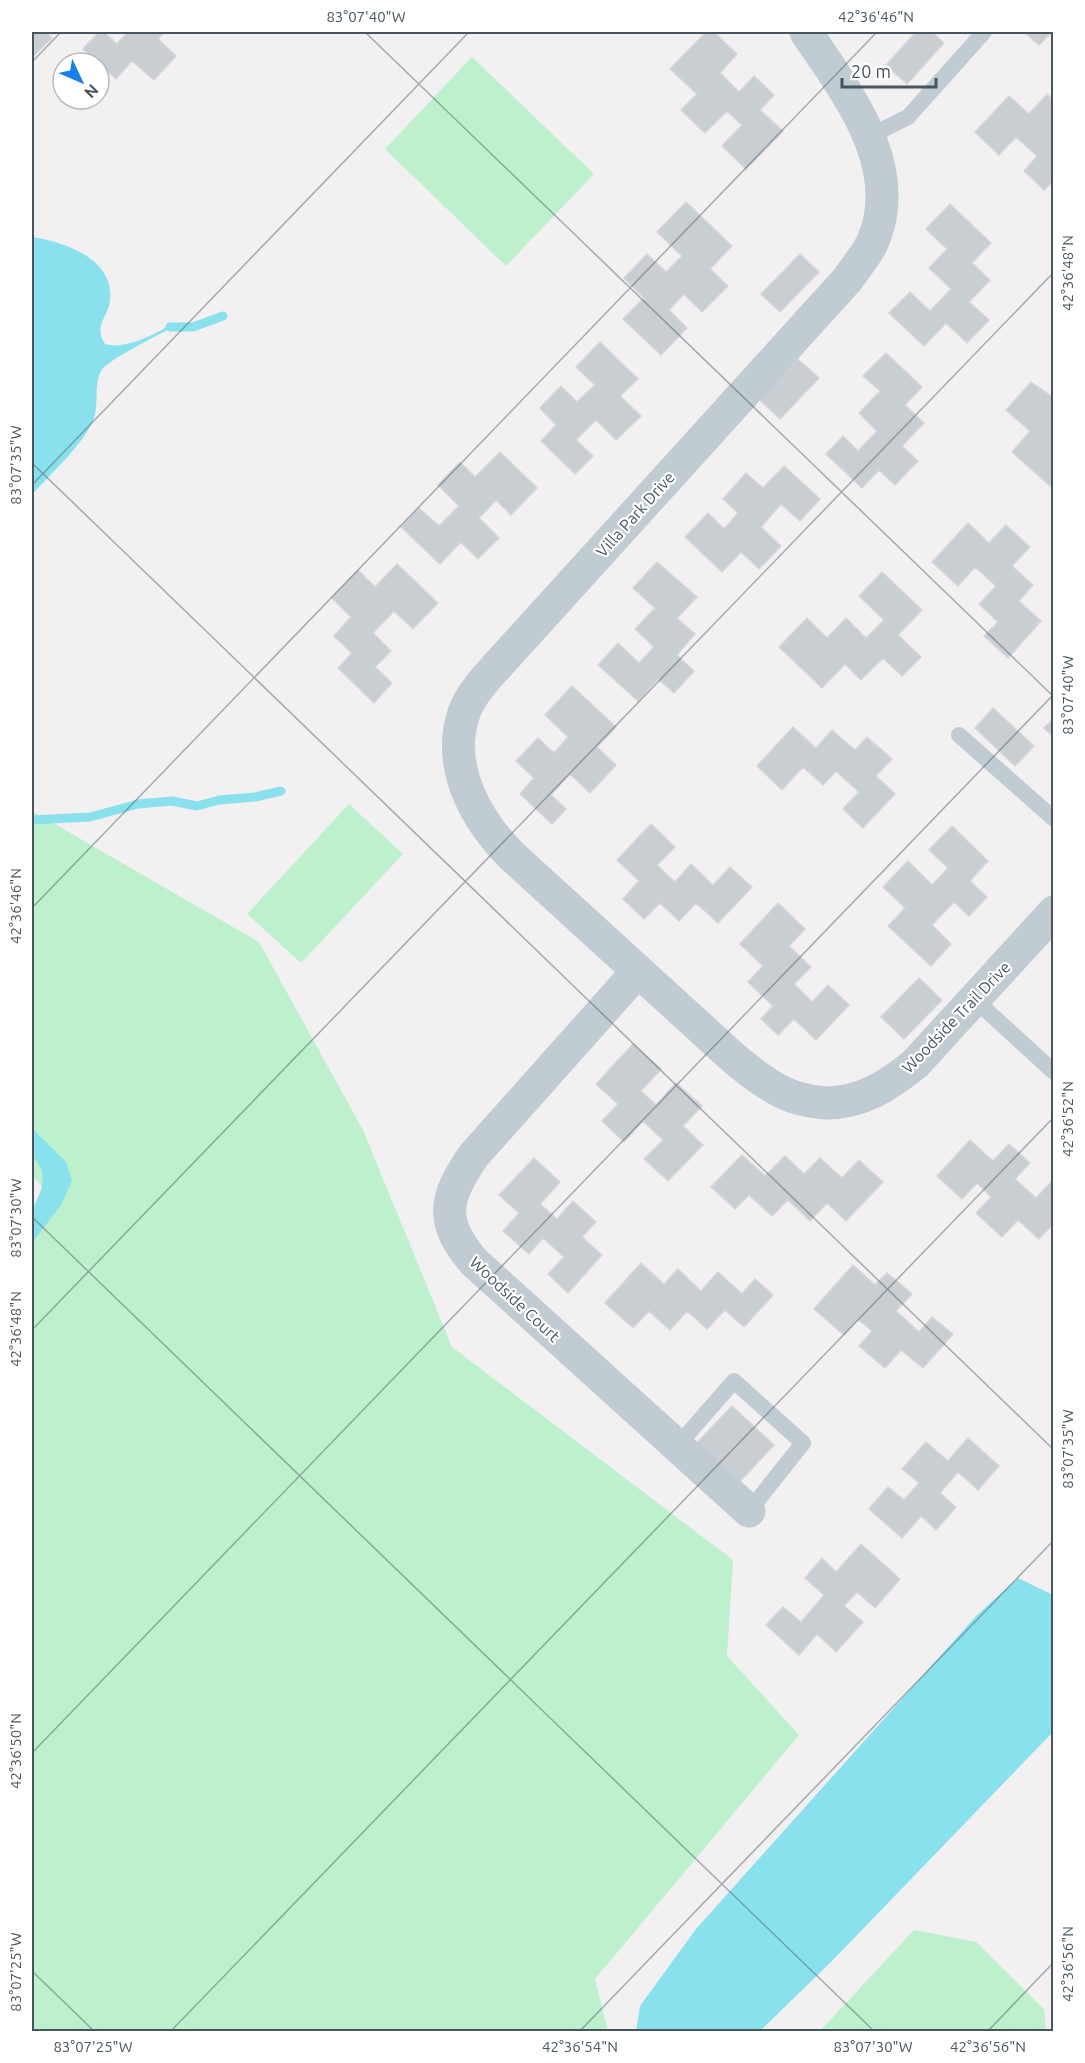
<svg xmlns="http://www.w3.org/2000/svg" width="1085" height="2063" font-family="Ubuntu,sans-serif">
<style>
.green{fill:#bdf0cd}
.water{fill:#8ae1ee}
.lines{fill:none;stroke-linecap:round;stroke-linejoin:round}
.stream{stroke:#8ae1ee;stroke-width:9}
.building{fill:#c9ced2;stroke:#d4d6db;stroke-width:1.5}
.service{stroke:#c0cbd2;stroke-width:16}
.minor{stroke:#c0cbd2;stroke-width:33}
.ticks{fill:none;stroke:#47555e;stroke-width:1.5;stroke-opacity:0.45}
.labels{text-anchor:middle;stroke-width:4.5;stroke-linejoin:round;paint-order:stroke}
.street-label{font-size:16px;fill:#47555e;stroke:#fff}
.neatline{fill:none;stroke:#47555e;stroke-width:2}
.ticks-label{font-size:15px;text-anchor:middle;fill:#47555e}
</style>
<rect width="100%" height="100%" fill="#f2f0f0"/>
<!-- green -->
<path class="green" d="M472 57 594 174 506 266 385 149Z
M349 804 403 854 301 963 247 914Z
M32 811 259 942 363 1130 452 1347 733 1560 727 1656 799 1735 595 1979 608 2031H32V1237L61 1205 32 1176Z
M914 1930 976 1942 1044 2009 1046 2031H820Z"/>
<!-- water -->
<path class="water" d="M32 237C65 242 115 259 110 301 108 317 93 326 105 344 122 350 153 336 168 326L171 328C157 336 107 360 101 371 93 387 100 405 93 421 80 448 52 472 32 495Z
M32 1128 66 1162 72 1181 61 1205 32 1243V1211L41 1190 43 1178 41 1168 32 1155Z
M1018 1578 1053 1595V1732L831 1962 760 2031H636L640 2006 696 1929 977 1615Z"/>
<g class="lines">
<!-- stream -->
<path class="stream" d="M170 327H193L223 316
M32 820 90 817 138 804 172 801 197 806 219 800 255 797 281 791"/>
</g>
<!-- building -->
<path class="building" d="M32 32H46L52 38 32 57Z
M99 32H104L117 44 128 32H164L158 39 176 56 154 80 132 61 116 79 83 49Z
M706 32H714L737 54 720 73 739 92 754 76 774 95 760 110 783 131 746 169 722 146 742 125 727 111 705 133 681 110 697 94 670 69Z
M916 32H932L944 43 907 84 886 65Z
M1024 32H1052L1039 45Z
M1047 94 1054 101V180L1044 190 1024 171 1037 156 1016 137 999 155 975 132 1009 96 1029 114Z
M686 202 732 246 710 269 728 286 702 312 684 294 669 310 687 328 661 355 623 319 644 298 624 278 647 254 666 272 682 256 657 232Z
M950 204 991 243 972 263 990 280 969 302 989 320 967 343 946 323 924 346 889 313 910 292 930 311 951 289 929 268 947 249 926 229Z
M800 254 819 272 780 312 761 294Z
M600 342 638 379 620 396 641 416 616 440 596 420 576 440 593 456 575 474 541 441 556 425 540 408 561 386 577 402 595 385 576 367Z
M886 353 922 387 905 405 924 423 902 446 918 461 895 485 879 470 862 488 826 454 843 436 858 451 877 431 859 413 880 391 863 376Z
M798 359 819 378 780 419 759 399Z
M1031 382 1054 398V482L1050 486 1012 452 1030 431 1006 410Z
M500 452 537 488 511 515 496 500 479 518 499 538 478 559 461 542 440 564 401 527 419 508 439 526 459 506 438 485 460 462 475 477Z
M784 466 820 499 800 521 781 504 761 527 781 546 759 569 741 552 722 572 685 537 708 513 724 529 738 513 723 499 746 473 763 488Z
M968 523 989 543 1006 525 1030 547 1012 566 1033 585 1019 601 1041 621 1008 658 984 636 998 622 979 604 996 586 975 567 958 586 932 562Z
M657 562 697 597 677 618 695 634 677 655 694 671 674 693 658 679 638 701 598 665 618 643 639 663 654 647 635 629 655 608 633 588Z
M397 564 438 603 413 629 394 611 373 633 391 651 375 667 392 683 374 703 338 668 352 653 334 636 351 617 332 598 358 570 375 587Z
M882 572 922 610 898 635 921 657 902 676 883 658 861 680 845 664 822 688 779 647 807 618 827 638 846 618 866 638 884 620 859 596Z
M572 686 616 727 597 747 616 765 590 793 570 774 551 795 566 809 552 824 520 794 534 778 516 761 538 738 554 753 568 737 545 715Z
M993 708 1034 746 1015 766 975 728Z
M1054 718V737L1044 728Z
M793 727 816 748 832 730 855 750 867 737 892 759 876 776 895 794 863 828 843 809 859 792 836 771 823 785 803 767 782 790 757 766Z
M651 824 675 847 657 865 675 882 691 864 713 885 730 867 752 887 718 923 696 903 679 921 660 903 644 919 623 899 639 881 617 860Z
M952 826 988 861 970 881 987 897 969 916 954 902 932 925 951 944 931 966 888 926 905 908 883 887 908 861 932 885 948 868 929 850Z
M778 903 805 929 789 946 811 967 794 984 812 1002 828 985 849 1005 816 1040 794 1019 778 1035 761 1019 773 1006 748 982 763 966 740 944Z
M919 978 942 1000 904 1039 881 1017Z
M633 1044 661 1069 641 1091 656 1105 676 1083 702 1106 683 1126 703 1145 668 1181 644 1159 663 1140 643 1121 624 1142 602 1121 618 1104 596 1084Z
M970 1140 993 1161 1009 1144 1030 1163 1015 1179 1036 1198 1052 1181 1054 1183V1223L1039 1239 1018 1220 1002 1237 976 1213 991 1197 977 1183 962 1199 937 1176Z
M742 1155 765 1176 785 1156 804 1174 820 1158 842 1178 859 1160 883 1182 846 1221 827 1203 810 1221 788 1200 772 1216 749 1195 735 1209 711 1187Z
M534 1158 560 1182 540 1204 557 1219 573 1201 596 1222 582 1237 602 1255 568 1293 548 1274 564 1257 543 1238 529 1254 503 1231 519 1213 499 1195Z
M641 1263 664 1284 678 1269 701 1291 718 1272 742 1294 755 1279 773 1295 744 1327 725 1310 707 1329 687 1311 670 1330 649 1311 633 1328 605 1303Z
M853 1265 875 1285 887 1273 912 1294 896 1311 919 1332 932 1317 953 1334 923 1368 901 1350 885 1368 859 1346 872 1331 858 1319 844 1335 814 1309Z
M732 1406 774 1445 735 1487 693 1447Z
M968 1438 999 1466 978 1490 958 1472 940 1493 956 1507 936 1530 921 1516 902 1538 869 1509 888 1487 904 1500 919 1483 902 1469 926 1442 948 1461Z
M861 1544 900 1579 875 1608 857 1592 844 1606 863 1622 836 1652 817 1634 799 1655 766 1625 783 1607 801 1622 824 1595 805 1578 822 1558 836 1572Z"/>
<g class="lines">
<!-- service -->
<path class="service" d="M870 136 908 117 984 32
M959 735 1054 819
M974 999 1054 1072
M678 1445 734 1381 803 1443 749 1511"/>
<!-- minor -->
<path class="minor" d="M806 32C846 92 905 165 873 241 867 255 855 268 847 280L487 677C478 688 467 701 463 716 447 768 476 820 512 856 569 908 626 960 683 1012 714 1039 745 1073 782 1092 794 1098 812 1102 826 1103 862 1103 889 1085 915 1064L1054 912
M638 971 474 1155C444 1198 439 1221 474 1262L749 1511"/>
</g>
<!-- ticks -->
<path class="ticks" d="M365 32 1054 697M32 62 61 32M32 463 1054 1450M32 485 469 32M32 908 877 32M32 1217 875 2032M32 1330 1054 272M32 1753 1054 694M32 1971 95 2032M170 2032 1054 1117M579 2032 1054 1540M987 2032 1054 1962"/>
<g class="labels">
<!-- street labels -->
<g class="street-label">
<text transform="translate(635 514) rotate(-48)" y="6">Villa Park Drive</text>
<text transform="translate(956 1017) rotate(-46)" y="6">Woodside Trail Drive</text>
<text transform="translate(515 1299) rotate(43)" y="6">Woodside Court</text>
</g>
</g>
<!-- border -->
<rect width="1085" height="2063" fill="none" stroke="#ffffff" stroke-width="66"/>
<!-- north arrow -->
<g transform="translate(81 81) rotate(134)"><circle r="28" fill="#ffffff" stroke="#b5bbbf" stroke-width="1.5"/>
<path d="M0-4.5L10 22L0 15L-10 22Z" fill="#1581e6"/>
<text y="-9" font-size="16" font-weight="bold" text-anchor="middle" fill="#47555e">N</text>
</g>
<!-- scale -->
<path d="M842 78v9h94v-9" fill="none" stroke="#47555e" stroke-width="3"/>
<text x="851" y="78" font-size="18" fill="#47555e" stroke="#ffffff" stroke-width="4.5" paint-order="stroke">20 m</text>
<rect x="33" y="33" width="1019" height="1997" class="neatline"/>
<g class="ticks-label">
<text x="366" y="22">83°07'40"W</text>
<text x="876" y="22">42°36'46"N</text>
<text transform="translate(1068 273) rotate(-90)" y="5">42°36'48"N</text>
<text transform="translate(16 465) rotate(-90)" y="5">83°07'35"W</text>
<text transform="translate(1068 695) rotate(-90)" y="5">83°07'40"W</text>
<text transform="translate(16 906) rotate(-90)" y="5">42°36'46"N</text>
<text transform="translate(1068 1119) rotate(-90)" y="5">42°36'52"N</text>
<text transform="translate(16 1218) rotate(-90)" y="5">83°07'30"W</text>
<text transform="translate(16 1329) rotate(-90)" y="5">42°36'48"N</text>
<text transform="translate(1068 1449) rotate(-90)" y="5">83°07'35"W</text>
<text transform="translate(16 1751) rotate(-90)" y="5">42°36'50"N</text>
<text transform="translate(1068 1964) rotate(-90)" y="5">42°36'56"N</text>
<text transform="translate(16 1972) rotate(-90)" y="5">83°07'25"W</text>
<text x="93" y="2052">83°07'25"W</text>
<text x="580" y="2052">42°36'54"N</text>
<text x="873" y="2052">83°07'30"W</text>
<text x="988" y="2052">42°36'56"N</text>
</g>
</svg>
